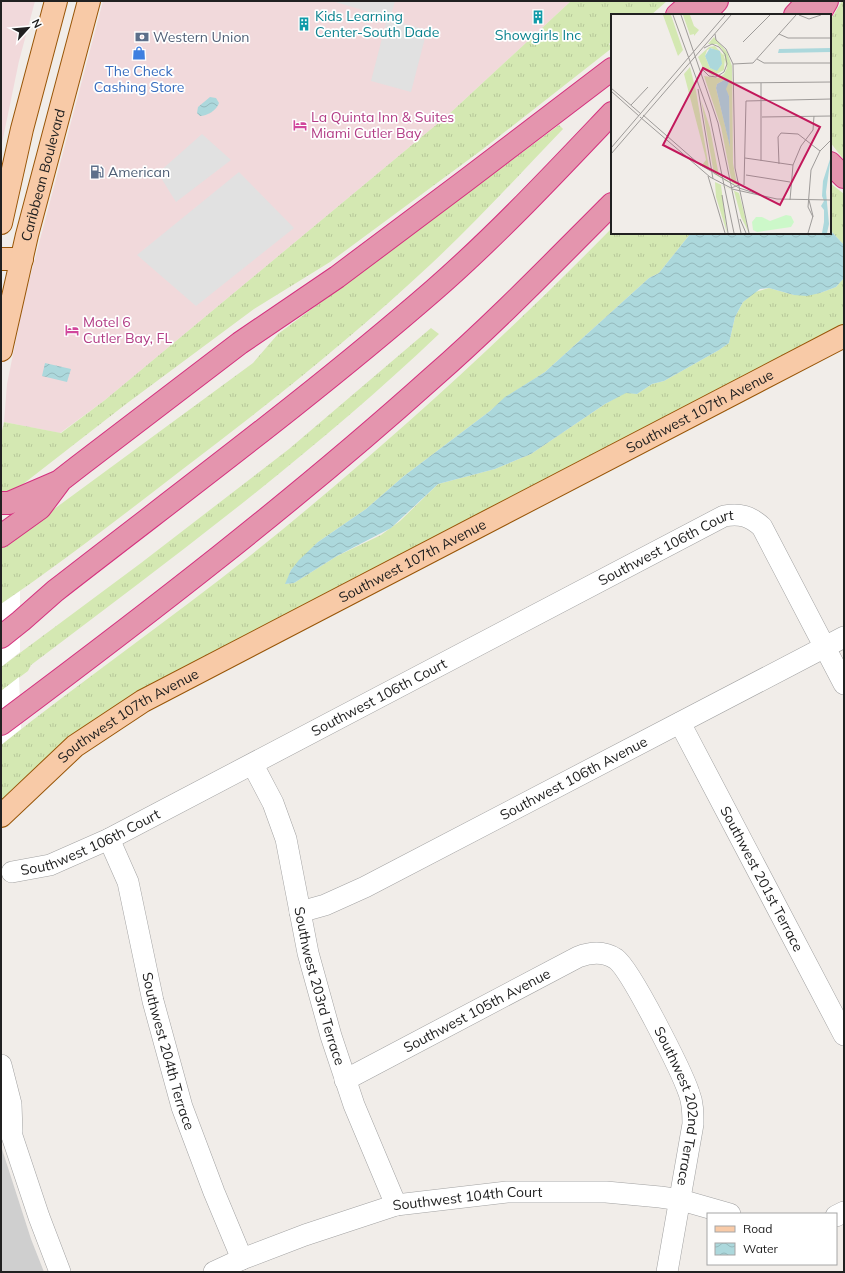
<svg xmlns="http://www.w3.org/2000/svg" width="845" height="1273" font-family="Mulish,sans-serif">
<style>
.commercial{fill:#f1d9db}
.religious{fill:#cfcfcf}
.grass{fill:url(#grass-tufts)}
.parking{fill:#e1e1e1}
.water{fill:url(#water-waves)}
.pier{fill:#fff}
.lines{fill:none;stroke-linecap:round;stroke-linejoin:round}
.minor-casing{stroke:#a2a2a2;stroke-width:22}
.major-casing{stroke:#985507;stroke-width:24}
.highway-casing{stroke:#d4317e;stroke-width:24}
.minor{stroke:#fff;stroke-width:21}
.major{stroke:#f8caa7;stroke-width:22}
.highway{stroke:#e495ae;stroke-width:22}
.labels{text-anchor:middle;stroke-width:3.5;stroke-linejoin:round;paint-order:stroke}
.culture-label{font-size:14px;fill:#0d838f;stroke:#fff;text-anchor:start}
.service-label{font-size:14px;fill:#4e5e75;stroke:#fff;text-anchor:start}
.shop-label{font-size:14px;fill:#366cbe;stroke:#fff}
.hotel-label{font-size:14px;fill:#b23c85;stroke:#fff;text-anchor:start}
.street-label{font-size:14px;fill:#212121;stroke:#fff}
.inset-road{fill:none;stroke:#9e9b99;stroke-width:1}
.view{fill:#c2185b;fill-opacity:0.15;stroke:#c2185b;stroke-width:2}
.inset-edge{fill:none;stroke:#212121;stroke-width:2}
</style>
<defs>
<pattern id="grass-tufts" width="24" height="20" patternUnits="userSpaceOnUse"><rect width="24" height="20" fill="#d4e8b2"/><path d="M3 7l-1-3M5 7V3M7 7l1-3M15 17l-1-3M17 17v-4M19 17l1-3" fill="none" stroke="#b6c799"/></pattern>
<pattern id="water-waves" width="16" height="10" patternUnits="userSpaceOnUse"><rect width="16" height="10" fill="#acd8dc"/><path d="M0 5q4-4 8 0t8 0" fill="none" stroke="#94b9bc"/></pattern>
</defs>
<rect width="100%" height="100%" fill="#f1ede9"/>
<!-- commercial -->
<path class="commercial" d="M1 1H35L19 61 1 148Z
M103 1H571L448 115 105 400 60 433 4 422 7 384 24 300Z"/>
<!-- religious -->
<path class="religious" d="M1 1146 31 1239 44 1272H1Z"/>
<!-- grass -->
<path class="grass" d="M571 1H667L651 15H612V41L609 44 612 48 483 149 330 262 254 309 126 404 18 488 1 494V435L4 422 61 433 105 400 448 115Z
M842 1H844V160L830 142V21Z
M559 125 563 129C520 174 477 221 431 264 352 338 266 406 179 472 121 517 62 562 1 604V548L253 363 278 334Z
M830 183 844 194V245L830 230Z
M612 228V233H691L659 273 649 278 545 372 506 397 490 411 404 476 366 509 318 542 291 570 286 584 294 583 337 556 381 535 400 521 438 484 495 469 531 454 605 404 626 392 637 394 652 384 664 381 719 350 729 343 735 317 743 302 755 292 769 288 794 295 820 293 836 287 844 278V272V325L49 757 1 802V745C83 680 169 620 251 555 378 453 498 344 612 228Z
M431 328 439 334C312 455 171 559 31 665L28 671 1 691V667L141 563 289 449Z"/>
<!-- parking -->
<path class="parking" d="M332 1H395L390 18Z
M387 19 427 30 411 92 371 81Z
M202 134 231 160 176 202 158 173Z
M239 172 294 228 196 306 137 255Z"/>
<!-- water -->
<path class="water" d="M210 97 216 98 219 103C217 110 207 116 200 116L197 113 198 107Z
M830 230 844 245V278L836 287 820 293 807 296 794 295 769 288 760 289 743 302 735 317 729 343 719 350 664 381 652 384 637 394 626 393 605 404 531 454 495 469 438 484 391 528 337 556 294 583 285 584 291 570 299 560 318 542 366 509 404 476 490 411 505 397 545 372 649 278 659 273 691 233H830Z
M45 363 71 369 67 382 42 376Z"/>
<!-- pier -->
<path class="pier" d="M20 591V652L1 667V604Z
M19 677 21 729 1 745V691Z"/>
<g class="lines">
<!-- minor casing -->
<g class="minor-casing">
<g id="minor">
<path id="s1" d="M680 723 844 1035"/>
<path id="s2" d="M253 765 273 803 286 839 308 953 331 1036 354 1105 396 1205"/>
<path id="s3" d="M109 839 128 882 153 1001 182 1107 214 1192 242 1259"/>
<path id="s4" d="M12 872 50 865 109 839 724 516C740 513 750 516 762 527L844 684"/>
<path id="s5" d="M300 912 325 905 365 887 844 637"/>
<path d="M1 1065 11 1104 12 1132"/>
<path id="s6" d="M345 1080 578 957C591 952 604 951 616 959 631 970 682 1072 689 1093 693 1103 693 1113 693 1124L667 1272"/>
<path d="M1 1115 12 1136 39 1217 60 1272"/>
<path d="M836 1216 844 1212"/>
<path id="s7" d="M214 1272 242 1259 305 1235 396 1205 507 1192H606L660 1197 681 1200 730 1214"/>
</g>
</g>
<!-- major casing -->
<g class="major-casing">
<g id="major">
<path d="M1 223 22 129 56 1"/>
<path d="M1 259H22"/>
<path id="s8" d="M1 350 27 235 89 1"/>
<path id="s9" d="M1 816 75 746 143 701 844 336"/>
</g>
</g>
<!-- highway casing -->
<g class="highway-casing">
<path id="highway" d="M677 15 693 1
M704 15 717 1
M795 15 808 1
M819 15 827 1
M830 163 844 177
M1 503H9L60 481
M1 536 40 508 61 480 79 466 240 343 337 277 465 181 612 69
M1 637 21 621 55 591C182 492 312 396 434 290 497 235 554 174 612 113
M1 724C148 614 295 501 432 378 495 323 553 263 612 204"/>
</g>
<!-- minor -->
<use href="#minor" class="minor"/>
<!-- major -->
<use href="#major" class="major"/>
<!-- highway -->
<use href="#highway" class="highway"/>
</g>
<!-- icons -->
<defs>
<g id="building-bare" transform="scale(1.08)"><path d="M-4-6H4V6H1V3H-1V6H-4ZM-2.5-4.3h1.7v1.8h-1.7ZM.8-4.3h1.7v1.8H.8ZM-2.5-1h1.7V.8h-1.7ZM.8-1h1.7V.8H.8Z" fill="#0f9aa8" stroke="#fff" stroke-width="2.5" paint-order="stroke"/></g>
<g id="bank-bare" transform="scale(1.08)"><path d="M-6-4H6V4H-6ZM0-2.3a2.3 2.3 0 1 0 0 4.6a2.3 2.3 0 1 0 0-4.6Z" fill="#5c6f8a" stroke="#fff" stroke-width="2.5" paint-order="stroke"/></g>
<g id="shop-bare" transform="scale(1.08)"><path d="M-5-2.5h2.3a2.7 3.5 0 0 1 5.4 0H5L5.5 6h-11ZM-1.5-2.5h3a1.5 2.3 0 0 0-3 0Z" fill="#3f7fe0" stroke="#fff" stroke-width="2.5" paint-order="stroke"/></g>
<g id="hotel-bare" transform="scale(1.08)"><path d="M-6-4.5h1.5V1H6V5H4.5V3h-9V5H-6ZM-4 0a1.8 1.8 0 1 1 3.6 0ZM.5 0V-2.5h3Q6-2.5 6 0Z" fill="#d1479c" stroke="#fff" stroke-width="2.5" paint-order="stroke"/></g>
<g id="fuel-bare" transform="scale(1.08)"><path d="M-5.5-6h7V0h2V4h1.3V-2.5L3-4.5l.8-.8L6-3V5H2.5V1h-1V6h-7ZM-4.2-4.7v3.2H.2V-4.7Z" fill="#5c6f8a" stroke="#fff" stroke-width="2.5" paint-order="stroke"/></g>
</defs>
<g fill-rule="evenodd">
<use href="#building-bare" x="538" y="17"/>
<use href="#building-bare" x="304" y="24"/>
<use href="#bank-bare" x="142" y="37"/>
<use href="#shop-bare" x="139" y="53"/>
<use href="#hotel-bare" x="300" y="125"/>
<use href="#fuel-bare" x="97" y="172"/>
<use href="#hotel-bare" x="72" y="330"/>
</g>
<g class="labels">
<!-- culture labels -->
<g class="culture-label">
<text x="315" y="21">Kids Learning<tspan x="315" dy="16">Center-South Dade</tspan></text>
<text x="538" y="40" text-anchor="middle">Showgirls Inc</text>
</g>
<!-- service labels -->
<g class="service-label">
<text x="153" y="42">Western Union</text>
<text x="108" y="177">American</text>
</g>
<!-- shop labels -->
<g class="shop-label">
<text x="139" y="76">The Check<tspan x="139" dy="16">Cashing Store</tspan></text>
</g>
<!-- hotel labels -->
<g class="hotel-label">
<text x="311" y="122">La Quinta Inn &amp; Suites<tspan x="311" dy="16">Miami Cutler Bay</tspan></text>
<text x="83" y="327">Motel 6<tspan x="83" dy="16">Cutler Bay, FL</tspan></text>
</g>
<!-- street labels -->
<g class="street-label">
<text dy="5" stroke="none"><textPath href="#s8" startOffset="180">Caribbean Boulevard</textPath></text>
<text dy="5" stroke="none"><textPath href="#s9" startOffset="811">Southwest 107th Avenue</textPath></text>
<text dy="5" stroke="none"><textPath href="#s4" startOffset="732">Southwest 106th Court</textPath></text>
<text dy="5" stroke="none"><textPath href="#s9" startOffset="487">Southwest 107th Avenue</textPath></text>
<text dy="5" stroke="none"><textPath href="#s4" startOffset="408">Southwest 106th Court</textPath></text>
<text dy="5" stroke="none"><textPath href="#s9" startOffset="163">Southwest 107th Avenue</textPath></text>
<text dy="5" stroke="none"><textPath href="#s5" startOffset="305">Southwest 106th Avenue</textPath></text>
<text dy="5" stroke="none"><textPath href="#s4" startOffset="84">Southwest 106th Court</textPath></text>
<text dy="5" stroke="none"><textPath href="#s1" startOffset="176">Southwest 201st Terrace</textPath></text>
<text dy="5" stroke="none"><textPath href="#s2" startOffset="232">Southwest 203rd Terrace</textPath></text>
<text dy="5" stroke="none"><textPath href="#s6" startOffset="149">Southwest 105th Avenue</textPath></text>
<text dy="5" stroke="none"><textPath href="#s3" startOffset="221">Southwest 204th Terrace</textPath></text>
<text dy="5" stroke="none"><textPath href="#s6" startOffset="467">Southwest 202nd Terrace</textPath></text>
<text dy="5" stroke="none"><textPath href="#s7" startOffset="266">Southwest 104th Court</textPath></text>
</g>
</g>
<!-- overview -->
<g transform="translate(611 14)">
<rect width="220" height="220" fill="#f1ede9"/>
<path d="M52 1H60L72 36 67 42ZM72 1H79L83 12 88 16 83 22V20L79 21ZM103 23 116 38 121 52 122 149 126 171 115 167 103 160 90 86 99 114 108 162 121 169 110 113 93 62 107 64 113 60 116 54 111 35 106 30H97ZM115 65 118 68 114 75 118 82 119 132 105 74 106 70ZM104 32 114 43 113 56 102 62 92 54 87 43 98 33ZM101 34 111 50 106 56 99 54 94 42 96 36ZM79 53 85 77 98 154 91 151 95 146 94 141 73 60ZM104 168 128 179 138 219 130 203 123 177 110 171 116 219 105 183Z" fill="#d4e8b2" fill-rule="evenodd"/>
<path d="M175 201 180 202 183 208 180 213 146 218 142 216 141 208 145 203H151L159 207Z" fill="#ccf8c9"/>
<path d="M99 34 109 37 111 50 106 57 99 54 94 42ZM220 34V38L167 39 168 35ZM115 65 118 68 115 75 118 82 119 133 105 74 106 70ZM220 142 215 178 218 210 216 219H211L213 208V196L210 192 213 187 211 182 212 167Z" fill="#acd8dc"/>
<path class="inset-road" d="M62 1 98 99 123 219M70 1 107 109 130 219M188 1 198 5 210 1M104 20 105 26 115 35 122 50 124 154 138 219M168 20 177 24H220M132 28 159 1M146 45 153 49H220M122 50 142 49 185 1M91 55 98 62 105 63 113 58 116 50 114 40 108 33 101 30 93 34M123 69 220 68M150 69V147M0 74 30 100M87 75 102 165M0 77 28 102M20 91 37 73M32 101 88 150 128 174M29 103 99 163 120 174 128 171M151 103 220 102M0 134 114 1M0 140 120 1M134 144 182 151M168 150 167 123 170 119 187 120 209 137M135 161 179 168M97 162 114 219M133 171 135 87 220 85M128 174 150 181M121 175 166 185 220 186M111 181 117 219M179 186 182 151 190 132 202 116 203 102M202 203 197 193 200 156 209 137 220 126M129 205 135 219M197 219 202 202 198 186"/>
<path class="view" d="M92 54 209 113 169 191 52 131Z"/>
<rect width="220" height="220" class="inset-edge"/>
</g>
<!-- border -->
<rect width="845" height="1273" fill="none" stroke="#212121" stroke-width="4"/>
<!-- legend -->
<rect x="707" y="1213" width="130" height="52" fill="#ffffff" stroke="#a6a6a6"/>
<rect x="715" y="1226" width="20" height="6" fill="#f8caa7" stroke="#a6a6a6"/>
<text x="743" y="1233" font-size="12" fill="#212121">Road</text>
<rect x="715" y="1243" width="20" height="12" fill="url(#water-waves)" stroke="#a6a6a6"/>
<text x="743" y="1253" font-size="12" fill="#212121">Water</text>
<!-- north arrow -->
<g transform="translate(28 28) rotate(63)" stroke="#ffffff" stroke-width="3" paint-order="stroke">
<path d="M0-3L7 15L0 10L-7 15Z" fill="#212121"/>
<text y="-6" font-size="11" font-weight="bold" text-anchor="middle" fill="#212121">N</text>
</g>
</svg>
